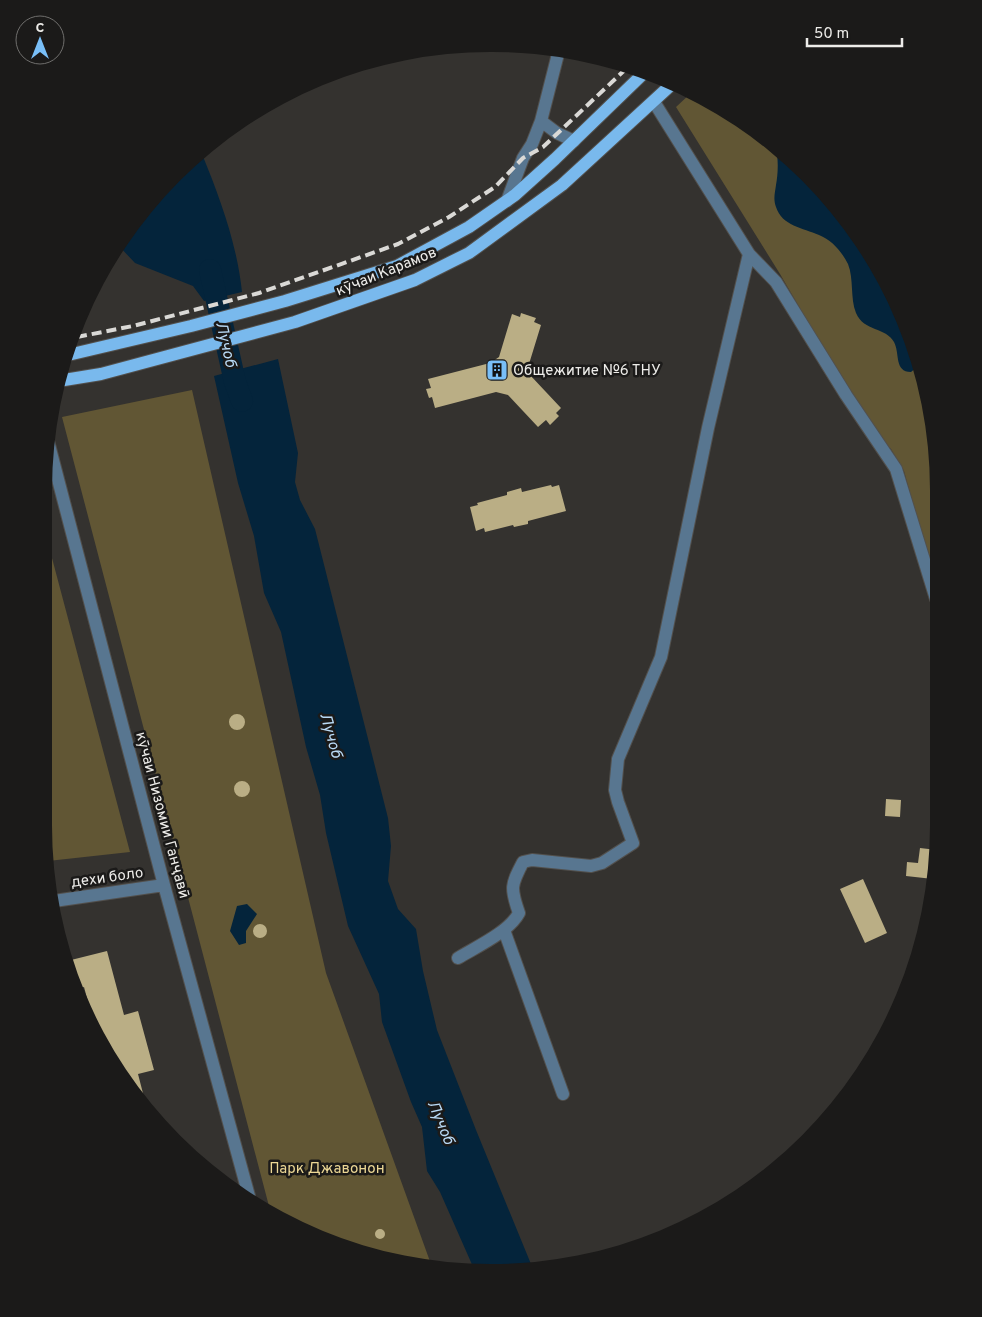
<svg xmlns="http://www.w3.org/2000/svg" width="982" height="1317" font-family="Overpass,sans-serif">
<style>
.green{fill:#615634}
.water{fill:#04243b}
.lines{fill:none;stroke-linecap:round;stroke-linejoin:round}
.river{stroke:#04243b;stroke-width:22}
.building{fill:#baae85}
.minor-casing{stroke:#52504d;stroke-width:14}
.major-casing{stroke:#52504d;stroke-width:14}
.minor{stroke:#587690;stroke-width:12}
.major{stroke:#79b9ed;stroke-width:12}
.rail{stroke:#dad9d6;stroke-width:4;stroke-dasharray:10 5;stroke-linecap:butt}
.labels{text-anchor:middle;stroke-width:5;stroke-linejoin:round;paint-order:stroke}
.street-label{font-size:15px;fill:#edece9;stroke:#1b1a19}
.poi-label{font-size:15px;fill:#edece9;stroke:#1b1a19;text-anchor:start}
.park-label{font-size:15px;fill:#ecd795;stroke:#1b1a19}
.water-label{font-size:16px;font-style:italic;fill:#b9daf6;stroke:#1b1a19}
</style>
<rect width="100%" height="100%" fill="#34322f"/>
<!-- green -->
<path class="green" d="M691 93 715 104 786 155 846 219 904 320 934 432 935 571 919 526 904 471 891 449 868 425 780 274 676 107Z
M192 390 326 973 432 1267 404 1265 293 1227 270 1210 62 417Z
M45 533 48 543 130 852 48 861 44 826Z"/>
<!-- water -->
<path class="water" d="M775 147 786 155 846 219 904 320 917 367 911 372C894 372 900 353 894 342 886 327 864 332 856 313 850 298 854 279 848 264 842 252 832 240 819 235 803 228 782 226 776 207 773 199 775 193 776 185 778 174 779 157 775 147Z
M202 154C220 198 237 244 242 292L204 301 193 286 135 263 118 245Z
M278 359 298 453 295 482 300 500 315 529 388 818 391 846 388 881 398 909 416 929 423 971 437 1030 476 1130 533 1269 521 1272 474 1269 440 1192 427 1171 422 1127 411 1102 382 1022 379 994 348 926 326 833 320 795 306 747 281 632 264 593 254 536 238 483 214 376Z
M247 904 257 914 246 931V943L239 945 230 931 237 906Z"/>
<g class="lines">
<!-- river -->
<path class="river" d="M210 270 235 382 242 401"/>
</g>
<!-- building -->
<path class="building" d="M521 313 536 318 534 322 541 325 529 364 530 375 561 408 556 413 559 416 550 425 546 420 538 427 508 395 496 392 435 408 432 397 429 398 426 389 431 388 428 379 490 363 499 357 512 314 520 317Z
M551 485 552 487 559 485 566 511 528 521V524L514 527 513 525 485 532 484 528 476 531 470 507 478 505 477 503 507 495V492L521 488 522 492Z
M229 722a8 8 0 1 1 16 0a8 8 0 1 1-16 0Z
M234 789a8 8 0 1 1 16 0a8 8 0 1 1-16 0Z
M886 799 901 800 900 817 885 816Z
M920 848 937 850 933 879 906 876 907 862 918 863Z
M863 879 887 933 865 943 840 889Z
M253 931a7 7 0 1 1 14 0a7 7 0 1 1-14 0Z
M107 951 124 1015 138 1011 154 1070 138 1074 146 1105 104 1050 96 1031 84 987 78 989 67 961Z
M375 1234a5 5 0 1 1 10 0a5 5 0 1 1-10 0Z"/>
<g class="lines">
<!-- minor casing -->
<g class="minor-casing">
<path id="minor" d="M654 102 749 254 776 282 846 395 896 469 936 599
M541 121 557 133 574 141
M507 201 523 158 532 144 541 121 559 50
M48 441 164 885 249 1196
M54 901 164 885
M504 930 563 1094
M458 958C476 947 509 932 519 913 510 888 511 885 523 862L532 860 591 866 602 863 633 843 618 802 615 790 618 759 661 657 708 428 749 254"/>
</g>
<!-- major casing -->
<g class="major-casing">
<path id="major" d="M68 355 191 326 285 301 397 266 469 227 515 195 555 159 645 72
M58 381 101 374 295 322 415 280 469 253 562 185 672 84"/>
</g>
<!-- minor -->
<use href="#minor" class="minor"/>
<!-- major -->
<use href="#major" class="major"/>
<!-- rail -->
<path class="rail" d="M77 337 133 326 259 293 398 244 449 217 495 187 523 158 543 147 629 66"/>
</g>
<!-- icons -->
<defs>
<g id="building-square" transform="scale(1.125)"><rect x="-9" y="-9" width="18" height="18" rx="4" fill="#79bff8" stroke="#1b1a19"/><path d="M-4-6H4V6H1V3H-1V6H-4ZM-2.5-4.3h1.7v1.8h-1.7ZM.8-4.3h1.7v1.8H.8ZM-2.5-1h1.7V.8h-1.7ZM.8-1h1.7V.8H.8Z" fill="#111"/></g>
</defs>
<g fill-rule="evenodd">
<use href="#building-square" x="497" y="370"/>
</g>
<g class="labels">
<!-- street labels -->
<g class="street-label">
<text transform="translate(386 271) rotate(-22)" y="5">кӯчаи Карамов</text>
<text transform="translate(163 815) rotate(75)" y="5">кӯчаи Низомии Ганҷавӣ</text>
<text transform="translate(107 877) rotate(-8)" y="5">дехи боло</text>
</g>
<!-- poi labels -->
<g class="poi-label">
<text x="513" y="375">Общежитие №6 ТНУ</text>
</g>
<!-- park labels -->
<g class="park-label">
<text x="327" y="1173">Парк Джавонон</text>
</g>
<!-- water labels -->
<g class="water-label">
<text transform="translate(227 344) rotate(77)" y="6">Лучоб</text>
<text transform="translate(332 735) rotate(74)" y="6">Лучоб</text>
<text transform="translate(442 1122) rotate(67)" y="6">Лучоб</text>
</g>
</g>
<!-- crop -->
<path d="M0 0H982V1317H0ZM490 52H492A438 438 0 0 1 930 490V826A438 438 0 0 1 492 1264H490A438 438 0 0 1 52 826V490A438 438 0 0 1 490 52Z" fill="#1b1a19" fill-rule="evenodd"/>
<!-- north arrow -->
<g transform="translate(40 40)"><circle r="24" fill="#1b1a19" stroke="#6f6e6c"/>
<path d="M0-4L9 19L0 12L-9 19Z" fill="#79bff8"/>
<text y="-8" font-size="14" font-weight="bold" text-anchor="middle" fill="#edece9">С</text>
</g>
<!-- scale -->
<path d="M807 38v8h95v-8" fill="none" stroke="#edece9" stroke-width="2.5"/>
<text x="814" y="38" font-size="15" fill="#edece9" stroke="#1b1a19" stroke-width="4" paint-order="stroke">50 m</text>
</svg>
